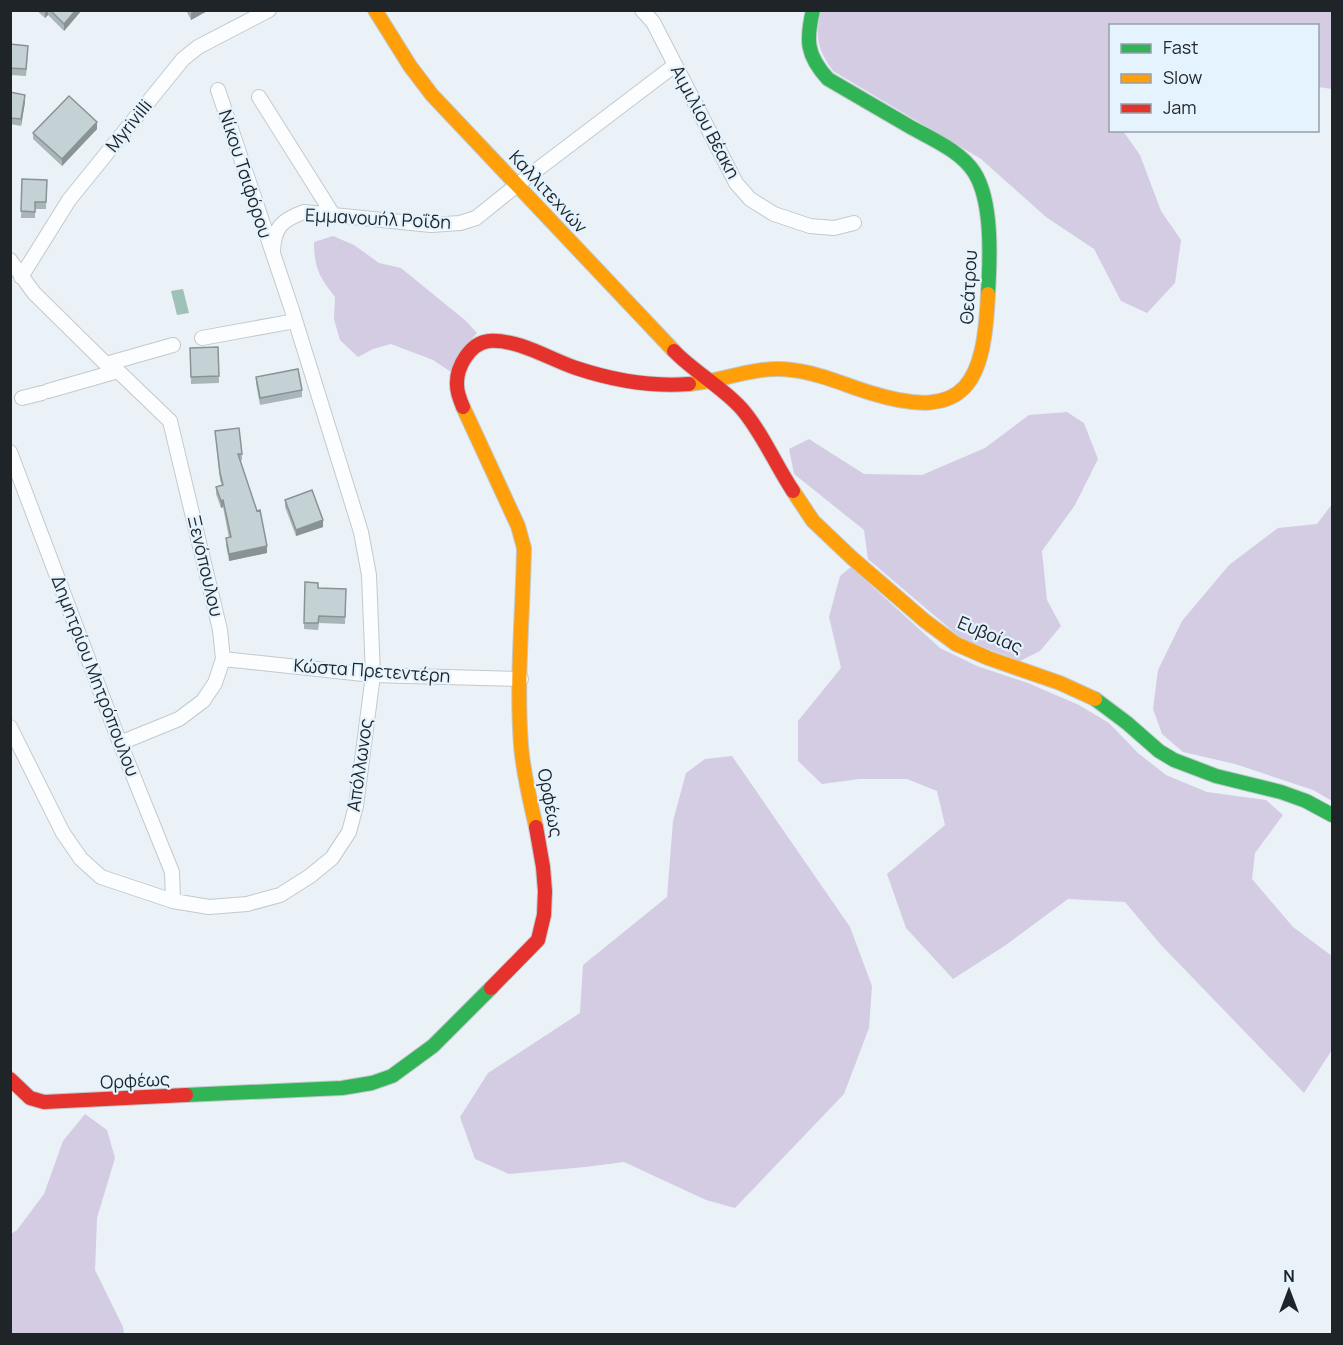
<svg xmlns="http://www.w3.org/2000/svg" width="1343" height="1345" font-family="Manrope,sans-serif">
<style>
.forest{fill:#d3cce3}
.water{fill:#9ec1b8}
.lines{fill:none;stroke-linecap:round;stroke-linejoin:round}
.street-casing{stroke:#c2c9cd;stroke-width:16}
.fast-casing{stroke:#c2c9cd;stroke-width:16}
.slow-casing{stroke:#c2c9cd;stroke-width:16}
.jam-casing{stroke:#c2c9cd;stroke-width:16}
.street{stroke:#fcfdfe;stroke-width:14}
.fast{stroke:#30b455;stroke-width:14}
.slow{stroke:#ff9f0a;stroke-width:14}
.jam{stroke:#e5322d;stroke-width:14}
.wall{fill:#a9b5b8}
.shaded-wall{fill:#899396}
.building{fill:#c4d2d6;stroke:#899396;stroke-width:1.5}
.labels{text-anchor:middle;stroke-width:4.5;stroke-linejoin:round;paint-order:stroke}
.street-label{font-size:18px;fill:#1f2428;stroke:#e4f3fe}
</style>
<rect width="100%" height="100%" fill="#eaf2f8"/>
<!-- forest -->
<path class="forest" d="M821 10 1332 11V89L1318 87V26H1110V130L1123 131 1140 155 1161 211 1181 240 1175 283 1147 313 1121 301 1094 249 1046 217 981 159 833 71C817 48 815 38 821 10Z
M333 236 354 245 379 263 401 268 466 321 477 333 462 350 451 372 433 360 391 344 373 349 358 357 340 340 334 319 335 297C319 277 314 267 314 242Z
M1067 412 1084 423 1098 459 1075 505 1042 551 1047 600 1061 626 1040 651 1020 661 962 639 868 559 864 530 794 474 789 449 809 439 864 474 922 475 985 448 1029 415Z
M1332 504V801L1313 790 1235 764 1183 752 1162 734 1153 709 1158 670 1182 621 1229 565 1278 528 1317 524Z
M851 567 940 648 977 666 1028 683 1079 705 1109 723 1138 753 1166 775 1207 792 1266 800 1283 815 1255 853 1252 879 1293 927 1332 956V1050L1304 1093 1161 945 1125 902 1068 899 1006 945 953 979 906 928 887 874 945 825 937 791 907 779H859L822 784 798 761V721L841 668 829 617 840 576Z
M732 756 850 927 872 986 869 1028 844 1094 735 1208 706 1200 624 1162 585 1167 509 1174 475 1159 460 1117 488 1073 580 1013 583 965 667 897 673 821 686 773 705 759Z
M85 1114 107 1130 115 1158 97 1218 95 1270 123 1327 124 1334H11V1234L17 1230 44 1194 63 1141Z"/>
<!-- water -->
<path class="water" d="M183 289 189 313 177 315 171 291Z"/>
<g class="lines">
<!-- street casing -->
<g class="street-casing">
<path id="street" d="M642 10 653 22 736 183 750 199 774 214 810 226 834 228 854 223
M259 97 332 213
M273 251C274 227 282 220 304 212L431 225 460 223 476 218 517 185 675 65
M10 260 34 293 106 364 118 371 170 421 220 630 223 659 215 683 203 701 179 719 120 743
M21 277 69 200 183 59 198 47 269 10
M202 338 295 321
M106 364 173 345
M48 391 118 371
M22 398 42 393
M10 452 120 743 172 872 173 901
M223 659 373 675 521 679
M10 727 63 833 81 859 101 877 173 901 209 907 247 904 280 895 310 876 332 858 349 832 356 806 373 675 369 575 361 532 292 310 218 90"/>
</g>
<!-- fast casing -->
<g class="fast-casing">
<path id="fast" d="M813 10C806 40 806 55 828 79 854 94 881 110 907 125 929 138 960 150 974 172 993 201 990 260 988 294
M1095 699 1127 723 1159 751 1174 760 1216 776 1281 792 1306 801 1332 815
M186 1095 342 1088 372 1083 392 1076 433 1046 491 988"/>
</g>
<!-- slow casing -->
<g class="slow-casing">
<path id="slow" d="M375 10 410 66 432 95 674 351
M689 384C724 381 756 365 792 370 819 373 845 385 871 393 968 423 984 381 988 294
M463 407 518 526 524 548C523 613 516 680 521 745 523 773 530 800 536 827
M793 491 813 521 852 558 925 621 956 644 988 658 1060 683 1095 699"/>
</g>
<!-- jam casing -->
<g class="jam-casing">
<path id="jam" d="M674 351C694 372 721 386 741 408 762 432 775 464 793 491
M463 407C460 400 457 393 457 385 456 367 470 343 489 341 519 339 549 359 576 368 612 380 651 387 689 384
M491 988 538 940 544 915 545 891 543 867 536 827
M10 1079 30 1098 44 1102 186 1095"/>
</g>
<!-- street -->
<use href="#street" class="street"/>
<!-- fast -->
<use href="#fast" class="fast"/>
<!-- slow -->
<use href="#slow" class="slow"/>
<!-- jam -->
<use href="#jam" class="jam"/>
</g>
<!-- wall -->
<path class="wall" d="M36 10H82L64 31 48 15 45 18Z
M186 10H209L191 20Z
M10 44 28 53 26 76 10 75Z
M10 92 25 102 21 126 10 124Z
M97 129 62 166 33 139V133Z
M22 179 47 180 46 209H35V218H21Z
M218 347 219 383 191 384 190 348Z
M256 377 302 390V397L260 405 256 383Z
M215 431 242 454V460L240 461 267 553 229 561 226 545V538H229L223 507 221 508 216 494V487L222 485 220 480Z
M285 500 323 527 296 536 285 507Z
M305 582 318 588 346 589 345 624 319 623 318 630 304 629Z"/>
<!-- shaded-wall -->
<path class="shaded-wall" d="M46 10H48V15L45 18V12Z
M76 10H82L64 31V24Z
M197 10H209L191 20V13Z
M25 95V102L21 126V119Z
M97 122V129L62 166V159Z
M223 500V507L221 508V501Z
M323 520V527L296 536V530Z
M267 546V553L229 561V554Z"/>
<!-- building -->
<path class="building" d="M50 10H76L64 24Z
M10 44 28 46 26 69 10 68Z
M10 92 25 95 21 119 10 118Z
M69 96 97 122 62 159 33 133Z
M22 179 47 180 46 202H35V212L21 211Z
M218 347 219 376 191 377 190 348Z
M298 369 302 390 260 398 256 377Z
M239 428 242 454H238L257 511 260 510 267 546 229 554 226 538 231 537 223 500 221 501 216 487 223 485 220 473 215 431Z
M312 490 323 520 296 530 285 500Z
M305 582 318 583V588L346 589 345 617 319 616 318 623H304Z"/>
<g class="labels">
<!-- street labels -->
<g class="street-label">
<text transform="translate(705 122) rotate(62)" y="6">Αιμιλίου Βέακη</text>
<text transform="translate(129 126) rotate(-51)" y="6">Myrivilli</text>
<text transform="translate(245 174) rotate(72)" y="6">Νίκου Τσιφόρου</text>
<text transform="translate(548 192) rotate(47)" y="6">Καλλιτεχνών</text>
<text transform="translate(378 219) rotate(3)" y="6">Εμμανουήλ Ροΐδη</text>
<text transform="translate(969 287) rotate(-87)" y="6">Θεάτρου</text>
<text transform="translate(205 566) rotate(77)" y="6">Ξενόπουλου</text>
<text transform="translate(990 635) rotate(23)" y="6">Ευβοίας</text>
<text transform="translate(372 671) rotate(4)" y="6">Κώστα Πρετεντέρη</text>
<text transform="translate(95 676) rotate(69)" y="6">Δημητρίου Μητρόπουλου</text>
<text transform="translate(360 765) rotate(-82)" y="6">Απόλλωνος</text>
<text transform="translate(550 803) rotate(79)" y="6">Ορφέως</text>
<text transform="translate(135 1081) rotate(-3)" y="6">Ορφέως</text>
</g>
</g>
<!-- border -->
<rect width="1343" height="1345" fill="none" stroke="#1f2428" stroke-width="24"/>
<!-- legend -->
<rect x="1109" y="24" width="210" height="108" fill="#e4f3fe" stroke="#95a0a8" stroke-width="1.5"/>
<rect x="1121" y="44" width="30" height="9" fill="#30b455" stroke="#95a0a8" stroke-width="1.5"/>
<text x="1163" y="54" font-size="18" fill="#1f2428">Fast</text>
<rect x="1121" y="74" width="30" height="9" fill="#ff9f0a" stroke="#95a0a8" stroke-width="1.5"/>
<text x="1163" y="84" font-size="18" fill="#1f2428">Slow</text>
<rect x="1121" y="104" width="30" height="9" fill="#e5322d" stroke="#95a0a8" stroke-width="1.5"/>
<text x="1163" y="114" font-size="18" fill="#1f2428">Jam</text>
<!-- north arrow -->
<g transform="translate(1289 1291)" stroke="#e4f3fe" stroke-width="4.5" paint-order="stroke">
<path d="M0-4.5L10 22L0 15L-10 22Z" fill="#1f2428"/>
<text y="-9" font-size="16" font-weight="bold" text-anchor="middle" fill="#1f2428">N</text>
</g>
</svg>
